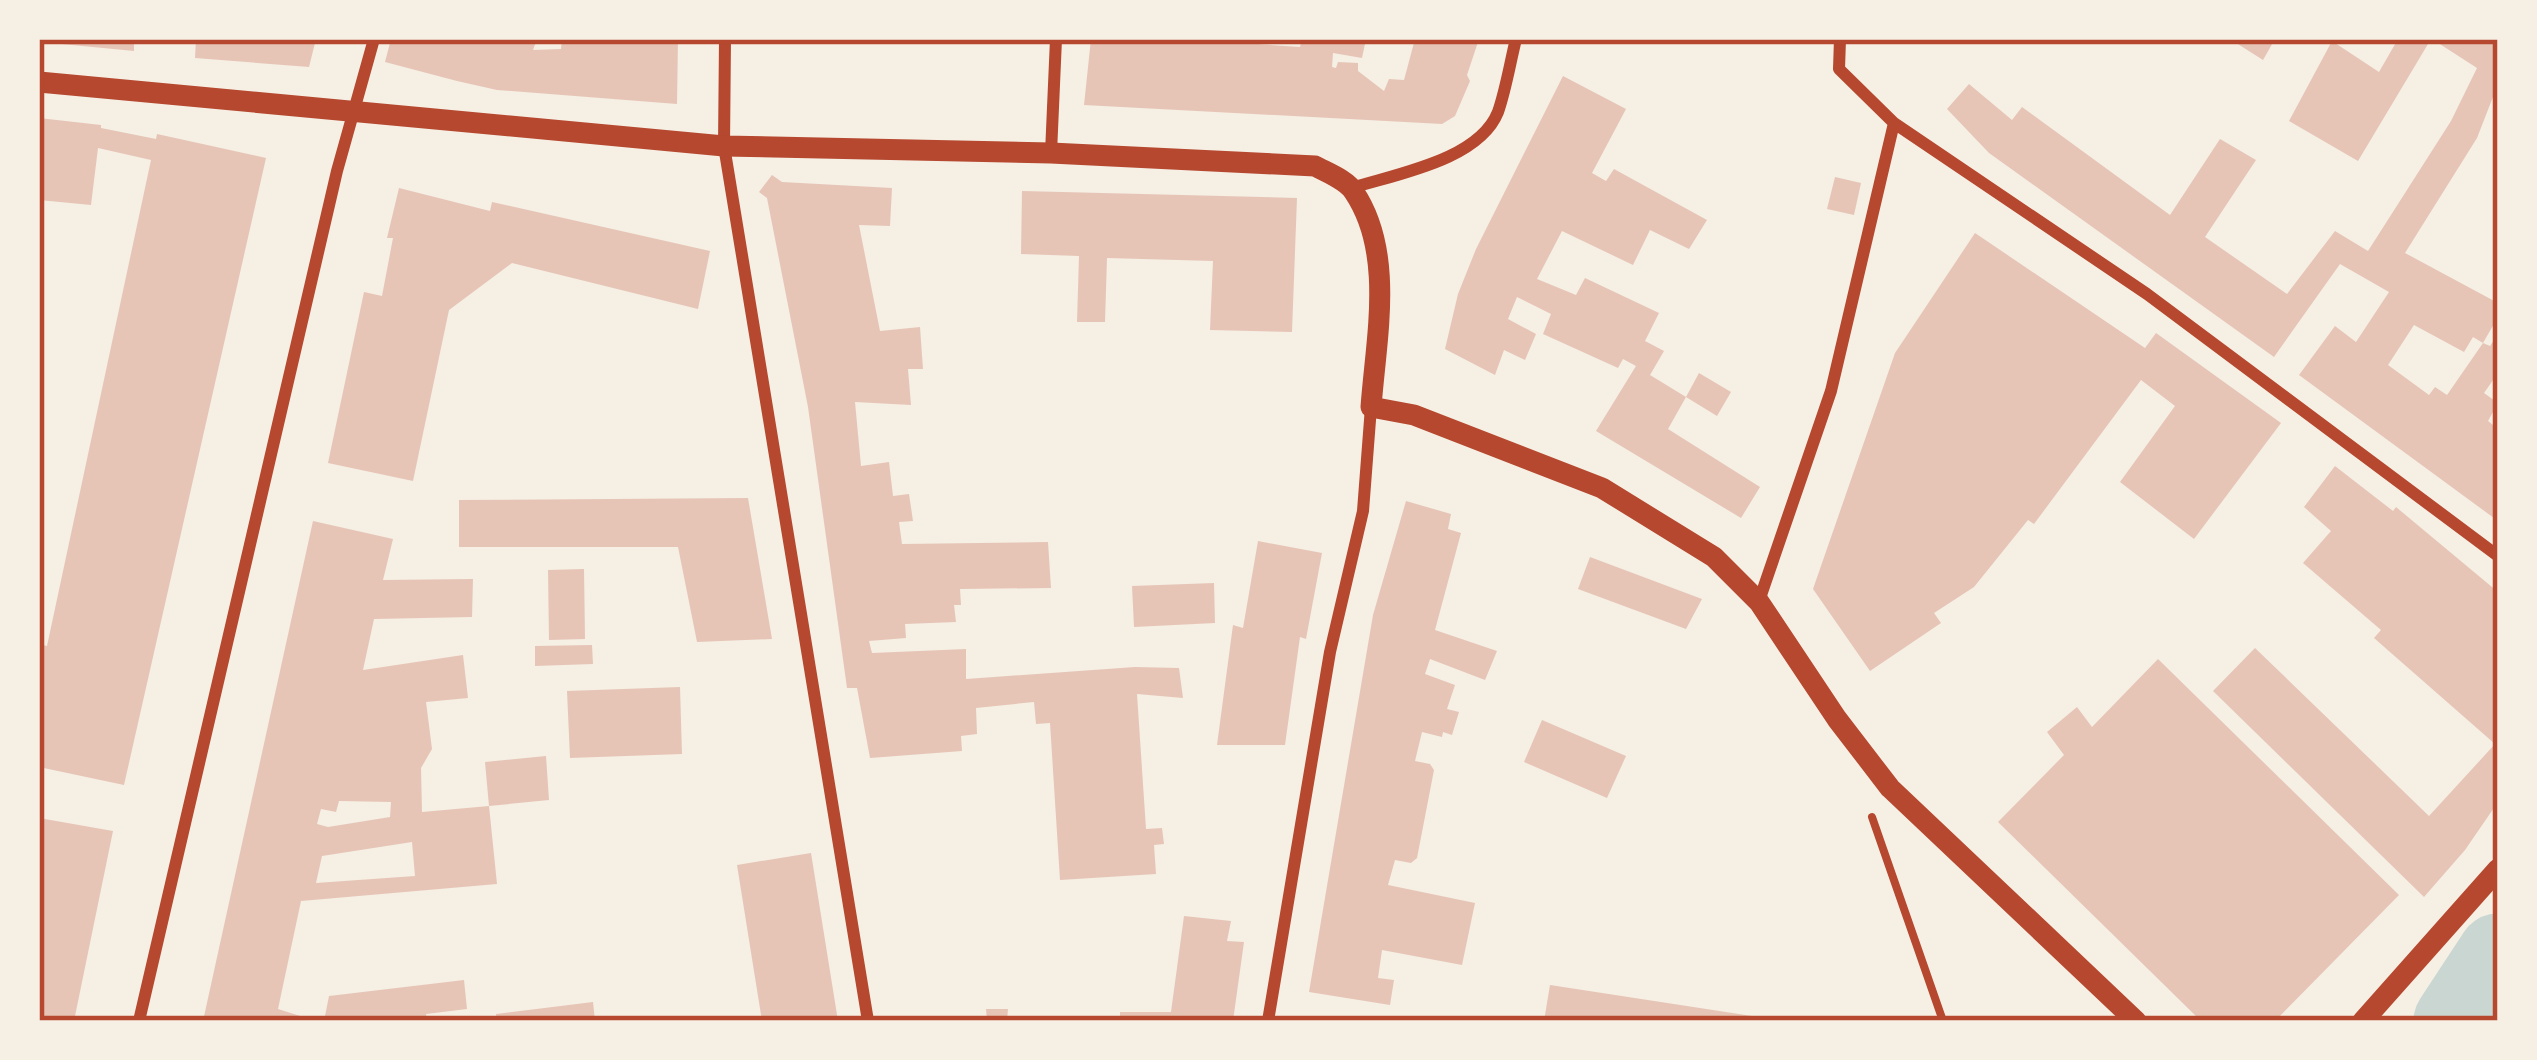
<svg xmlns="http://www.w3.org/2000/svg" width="2537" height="1060" font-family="'Roboto Condensed',sans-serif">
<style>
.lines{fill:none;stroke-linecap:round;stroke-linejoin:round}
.river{stroke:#c9d6d2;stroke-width:81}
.building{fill:#e6c5b7;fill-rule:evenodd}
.path{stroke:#b5482f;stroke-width:8}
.minor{stroke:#b5482f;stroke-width:12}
.tertiary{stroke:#b5482f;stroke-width:21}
.neatline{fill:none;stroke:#b5482f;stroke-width:4.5}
</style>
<rect width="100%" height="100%" fill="#f6efe4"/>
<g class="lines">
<!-- river -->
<path class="river" d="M2454 1021 2498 954"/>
</g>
<!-- building -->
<path class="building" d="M41 39H134V51L41 42Z
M196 39H316L309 67 195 58Z
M391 39H537L533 50 561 49 562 39H678L677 104 497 90 457 81 385 62Z
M1091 39H1187L1300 47 1302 39H1366L1362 58 1333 53 1332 67 1336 68 1338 62 1358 63V71L1384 91 1389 79 1404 80 1415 39H1479L1467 75 1470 81 1455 116 1442 124 1084 105Z
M2230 39H2275L2263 60Z
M2398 39H2431L2358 161 2289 121 2332 41 2379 72Z
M2432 39H2498V84L2477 138 2405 253 2498 303V317L2483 343 2490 346 2498 334V373L2484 393 2498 403 2488 421 2498 429V521L2299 375 2335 326 2356 342 2389 292 2340 264 2274 357 1989 153 1947 109 1969 84 2012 120 2022 107 2170 215 2220 139 2256 160 2205 237 2287 294 2335 231 2368 251 2451 121 2477 68ZM2414 325 2464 352 2473 337 2483 343 2447 395 2435 387 2429 395 2388 365Z
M1563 76 1626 109 1592 173 1606 181 1614 169 1707 220 1689 249 1650 230 1633 265 1562 231 1537 279 1576 295 1585 278 1659 313 1645 341 1664 351 1650 375 1686 397 1668 429 1760 487 1741 518 1596 431 1636 366 1623 359 1618 368 1543 334 1551 314 1517 297 1508 319 1536 334 1525 360 1504 350 1495 375 1445 349 1458 294 1476 249Z
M39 118 101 125V128L156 139 157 134 266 158 124 785 39 767V644L47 646 151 160 98 148 91 205 39 200Z
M772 175 782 182 892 188 890 226 859 225 880 331 920 327 923 369H908L911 405 855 402 861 466 889 462 893 496 909 494 913 521 899 522 902 544 1048 542 1051 588 960 589 961 605H954L956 622 905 624 906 638 869 641 872 653 966 649V679L1135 667 1179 668 1183 698 1137 694 1146 829 1162 828 1164 844 1154 845 1156 874 1060 880 1050 723 1036 724 1034 702 976 708 977 734 961 736 962 751 870 758 857 688H847L808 407 767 198 759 192Z
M1835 177 1861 183 1854 215 1827 209Z
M399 188 490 211 492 202 710 251 698 309 512 263 449 310 413 481 328 463 364 292 382 296 393 238H387Z
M1022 191 1297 198 1292 332 1210 330 1213 261 1107 258 1105 322H1077L1079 256 1021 254Z
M1975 233 2145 348 2156 333 2281 423 2194 539 2120 482 2175 406 2141 380 2034 524 2028 520 1974 587 1934 613 1941 623 1870 671 1813 589 1895 353Z
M1699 373 1731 392 1717 416 1686 397Z
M2335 466 2393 511 2396 507 2498 592V802L2465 850 2424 897 2213 691 2255 648 2429 816 2495 744 2374 638 2381 630 2303 563 2331 531 2304 507Z
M748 498 772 639 697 642 678 547H459V500Z
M1406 501 1451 514 1448 529 1461 533 1435 630 1497 651 1485 680 1430 659 1425 674 1455 685 1447 709 1459 712 1452 735 1443 732 1442 737 1422 732 1415 761 1430 764 1434 770 1417 858 1411 863 1395 860 1388 885 1475 903 1462 965 1382 950 1378 978 1394 980 1390 1005 1309 992 1373 615Z
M313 521 393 539 383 580 473 579 472 617 374 619 363 670 463 655 468 698 426 702 432 749 421 768 422 812 489 806 497 884 301 901 278 1009 316 1021H203ZM339 801 391 802 390 817 328 827 317 824 321 809 336 812ZM412 842 415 876 316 883 322 856Z
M1258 541 1322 553 1306 639 1300 637 1285 745H1217L1233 625 1243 628Z
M1590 557 1702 599 1686 629 1578 589Z
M584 569 585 639 549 640 548 570Z
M1214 583 1215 623 1134 627 1132 586Z
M592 645 593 664 535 666V646Z
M2158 659 2399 895 2275 1021H2201L1998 822 2064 755 2047 732 2077 707 2092 727Z
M680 687 682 754 570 758 567 691Z
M1542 720 1626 756 1607 798 1524 762Z
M546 756 549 800 489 806 485 762Z
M39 818 113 831 74 1021H39Z
M811 853 838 1021H762L737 865Z
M1184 916 1231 921 1227 941 1244 942 1233 1021H1120V1012H1171Z
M464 980 467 1009 426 1014 427 1021H324L329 996Z
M1550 985 1765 1018V1021H1544Z
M593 1002 595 1021H497L496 1014Z
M986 1009H1008L1007 1021H987Z"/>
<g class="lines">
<!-- path -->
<path class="path" d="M1872 817 1943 1021"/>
<!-- minor -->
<path class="minor" d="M725 39 724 146 868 1021
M1840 39 1839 69 1894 123 2147 294 2498 556
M1051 153 1056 39
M1352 188C1396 174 1479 160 1498 112 1506 89 1510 63 1516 39
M1759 601 1831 391 1894 123
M139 1021 337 171 374 39
M1268 1021 1330 652 1363 511 1371 407"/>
<!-- tertiary -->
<path class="tertiary" d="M39 82 724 146 1051 153 1315 166C1328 173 1347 180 1354 192 1395 253 1376 338 1371 407L1414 415 1602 488 1714 557 1759 602 1837 719 1890 788 2136 1021
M2363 1021 2498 869"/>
</g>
<!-- border -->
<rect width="2537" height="1060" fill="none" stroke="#f6efe4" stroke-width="84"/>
<rect x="42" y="42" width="2453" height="976" class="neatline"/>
</svg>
